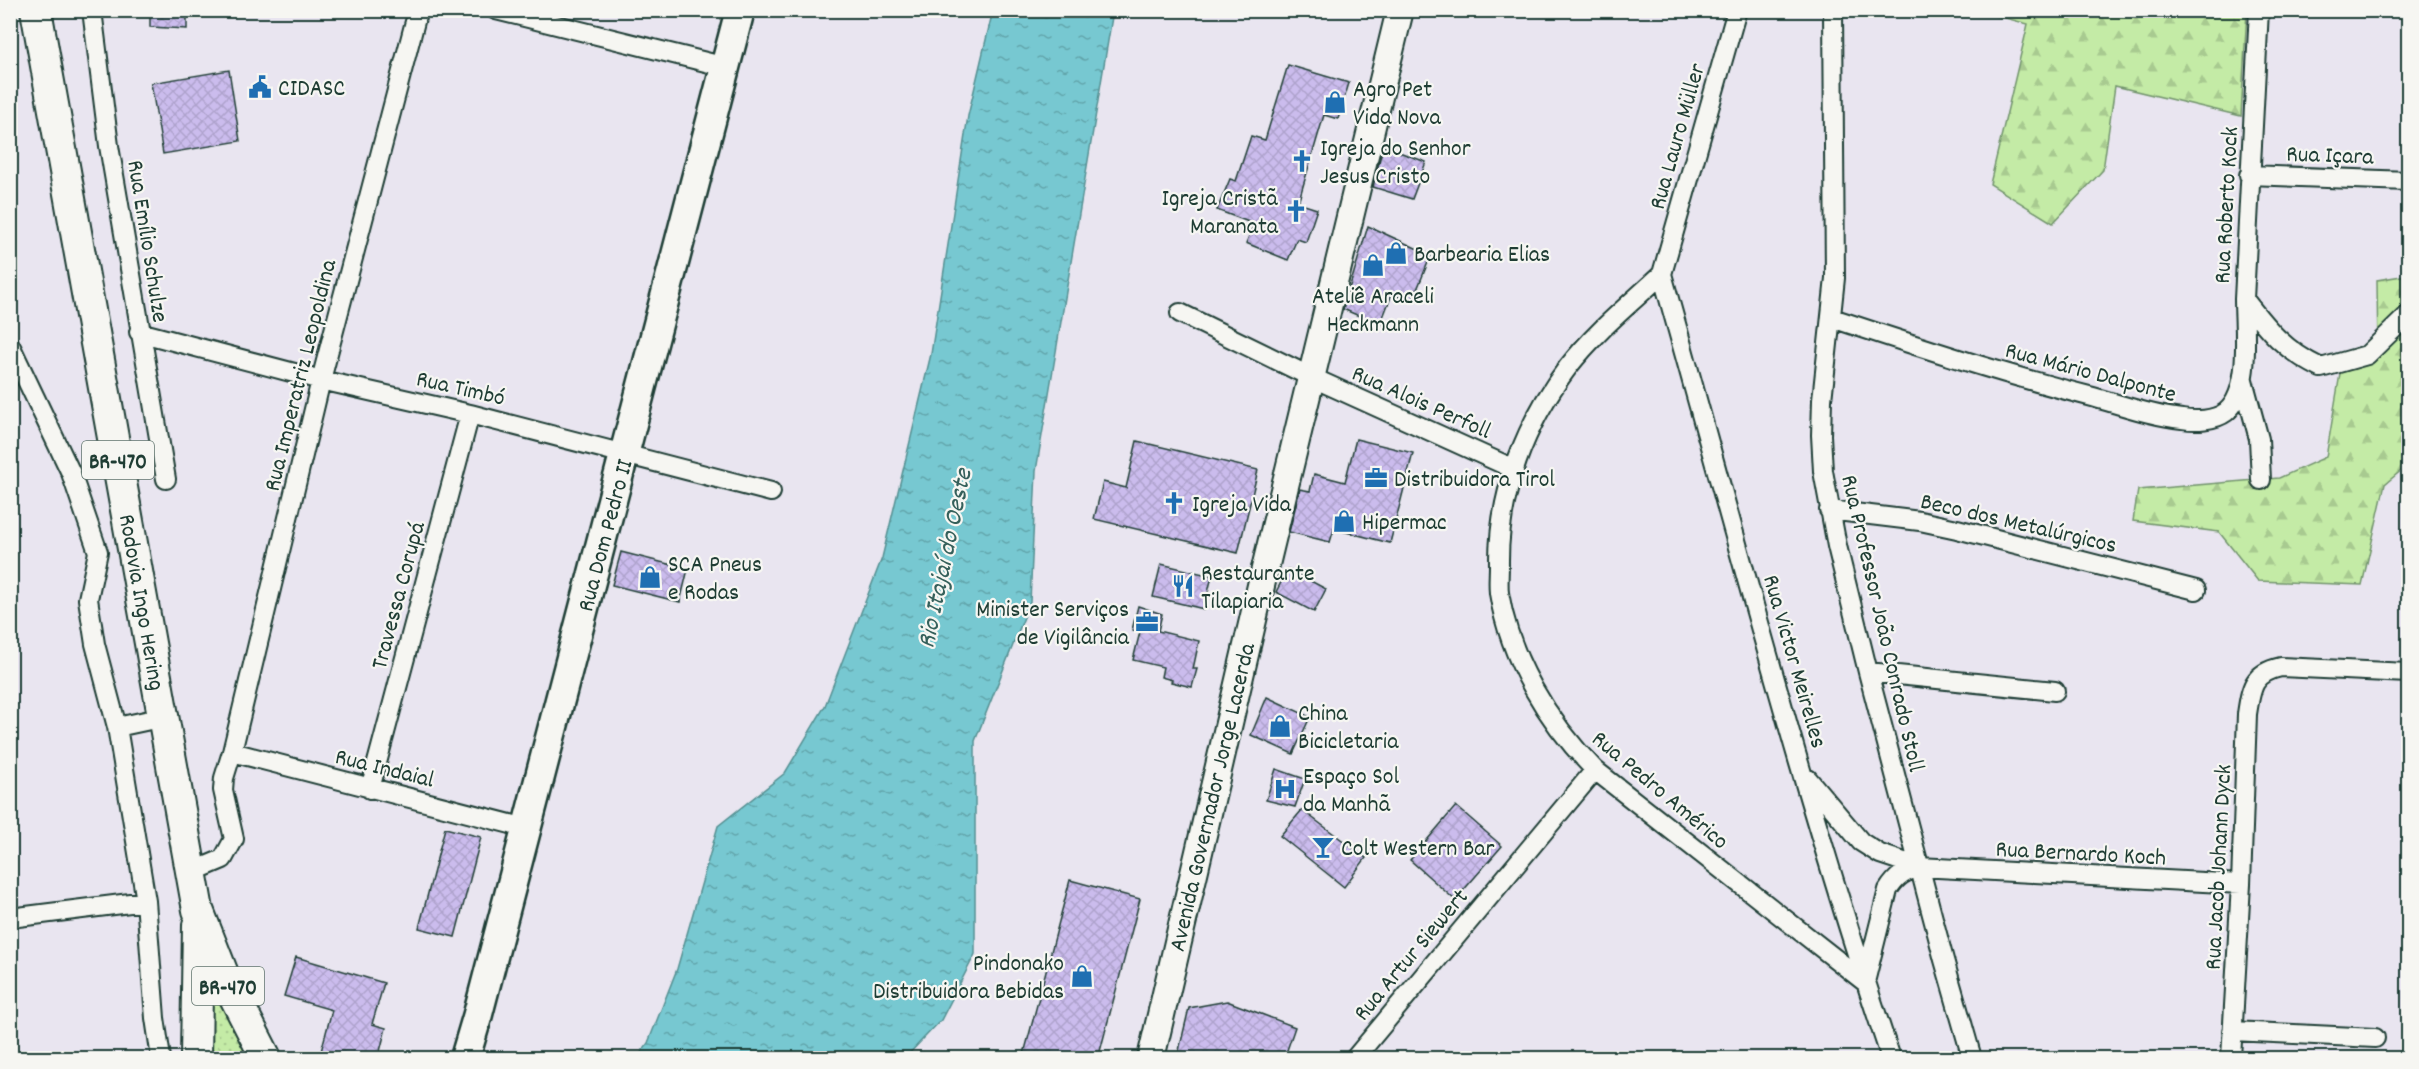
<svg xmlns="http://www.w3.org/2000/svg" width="2419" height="1069" font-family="Dekko,sans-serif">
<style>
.grass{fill:url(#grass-dots);stroke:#72946d;stroke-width:1.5}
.forest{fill:url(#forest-firs);stroke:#72946d;stroke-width:1.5}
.water{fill:url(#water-ripples);stroke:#549092;stroke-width:1.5}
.building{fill:url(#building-cross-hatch);stroke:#1f3d34;stroke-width:1.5}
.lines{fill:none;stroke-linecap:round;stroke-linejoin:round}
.minor-casing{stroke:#1f3d34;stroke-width:22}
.secondary-casing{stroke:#1f3d34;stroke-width:30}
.primary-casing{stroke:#1f3d34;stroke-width:33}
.trunk-casing{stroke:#1f3d34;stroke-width:34}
.minor{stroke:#f6f6f2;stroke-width:18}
.secondary{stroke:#f6f6f2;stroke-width:26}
.primary{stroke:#f6f6f2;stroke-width:28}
.trunk{stroke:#f6f6f2;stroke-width:30}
.labels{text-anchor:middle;stroke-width:4.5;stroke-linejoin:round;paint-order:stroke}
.shield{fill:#f6f6f2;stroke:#60746d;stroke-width:1.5}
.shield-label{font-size:22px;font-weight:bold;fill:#1f3d34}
.poi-label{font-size:24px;fill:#1f3d34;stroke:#f6f6f2;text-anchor:start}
.street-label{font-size:24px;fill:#1f3d34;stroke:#f6f6f2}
.water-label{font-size:26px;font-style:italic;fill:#35605b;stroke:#f6f6f2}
</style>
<defs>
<pattern id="grass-dots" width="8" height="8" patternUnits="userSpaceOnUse" patternTransform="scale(1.5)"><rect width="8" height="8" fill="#c4eba6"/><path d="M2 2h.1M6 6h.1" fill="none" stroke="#a8ca90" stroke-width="1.8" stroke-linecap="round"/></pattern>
<pattern id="forest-firs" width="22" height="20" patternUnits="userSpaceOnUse" patternTransform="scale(1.5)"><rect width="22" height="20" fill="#c4eba6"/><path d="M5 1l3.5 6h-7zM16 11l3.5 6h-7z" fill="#a8ca90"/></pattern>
<pattern id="water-ripples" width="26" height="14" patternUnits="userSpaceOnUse" patternTransform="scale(1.5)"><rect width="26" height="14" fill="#77c8d1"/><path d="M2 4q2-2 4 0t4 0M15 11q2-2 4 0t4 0" fill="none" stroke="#61a4aa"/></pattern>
<pattern id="building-cross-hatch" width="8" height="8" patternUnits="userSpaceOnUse" patternTransform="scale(1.5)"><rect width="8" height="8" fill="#cbbced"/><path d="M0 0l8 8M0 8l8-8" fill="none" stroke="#aea2cc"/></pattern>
</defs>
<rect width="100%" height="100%" fill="#e9e5f0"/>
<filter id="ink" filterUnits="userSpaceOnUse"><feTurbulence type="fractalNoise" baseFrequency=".0167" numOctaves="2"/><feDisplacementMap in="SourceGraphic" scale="12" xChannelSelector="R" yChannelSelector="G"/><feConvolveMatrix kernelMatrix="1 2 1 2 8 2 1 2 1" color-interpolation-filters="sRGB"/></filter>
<g filter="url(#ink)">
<!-- grass -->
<path class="grass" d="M201 928 252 1058H201Z"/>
<!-- forest -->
<path class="forest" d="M1979 11H2247L2241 116 2115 86 2103 170 2053 223 1990 184 2028 24Z
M2408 275V465L2385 484 2362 585 2258 581 2219 532 2133 521 2138 490 2279 478 2326 457 2341 368 2378 358 2377 280Z"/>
<!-- water -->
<path class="water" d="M993 10 1113 11 1036 471 1030 602 975 741V954L941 1020 905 1058H637L648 1043 677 969 718 826 785 773 825 706 882 558 931 354 968 116Z"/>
<!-- building -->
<path class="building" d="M150 10H187V29L150 27Z
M1288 65 1349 83 1338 119 1324 115 1298 203 1317 209 1306 242 1297 239 1288 260 1246 243 1254 224 1217 210 1230 179 1236 181 1251 136 1265 140Z
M229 70 240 141 163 154 151 83Z
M1383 146 1426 162 1412 199 1373 187Z
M1368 226 1431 255 1412 302 1392 294 1380 325 1343 309Z
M1356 439 1413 453 1390 543 1334 529 1330 542 1289 532 1300 489 1310 491 1314 474 1345 482Z
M1137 441 1258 470 1238 553 1094 519 1103 482 1126 488Z
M621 552 688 569 680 602 612 585Z
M1161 564 1212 576 1204 609 1153 597Z
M1288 569 1326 589 1314 612 1276 592Z
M1138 606 1162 614 1158 631 1199 641 1193 669H1197L1192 687 1171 682 1172 680 1161 677 1163 667 1133 660 1140 632 1132 630Z
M1267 697 1310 717 1293 754 1251 735Z
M1276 769 1305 779 1295 807 1266 800Z
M1456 806 1502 846 1455 900 1410 860Z
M1302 810 1366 858 1344 887 1280 836Z
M445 828 481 837 455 937 419 928Z
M1070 880 1140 899 1098 1059H1042L1024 1054Z
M296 957 384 983 372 1024 386 1028 378 1059H319L332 1010 284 996Z
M1227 1001 1295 1027 1284 1059H1177L1189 1008Z"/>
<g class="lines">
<!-- minor casing -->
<g class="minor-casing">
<path id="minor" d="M92 10 109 146 166 479
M496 10 726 67
M1833 10 1835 278 1822 400 1821 435 1823 471 1837 546 1868 672 1944 960 1972 1058
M2259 10 2244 299C2268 330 2285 351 2321 368L2367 355 2408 315
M2249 175 2408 181
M1662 274C1630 304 1595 332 1568 367 1525 424 1498 494 1499 565 1499 574 1498 584 1499 593 1510 660 1548 722 1595 770L1865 982 1888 890C1897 876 1904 872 1919 867
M1662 274C1736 536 1804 801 1891 1058
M1662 274 1737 10
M1180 313 1311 377 1514 469
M1832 318C1917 346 2002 374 2089 396 2119 404 2151 416 2182 419 2195 421 2214 421 2226 412 2252 391 2244 329 2244 299
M139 332 321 380 470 414 771 492
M10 345 71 473 98 552
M2243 380 2259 439 2261 480
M1829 510 1920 521 1957 529 2196 590
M98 552 88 599 95 644 117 727 146 901 155 1018 161 1058
M1868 672 2055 691
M117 727 164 717
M232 752 526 828
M1808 779 1861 842 1880 854 1919 867 2241 884
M370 789 470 414
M192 872 223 859 234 839 223 790 224 778 232 752 321 380 418 10
M10 918 146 901
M2232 1031 2375 1038
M1355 1058 1595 770
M2231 1058 2241 884 2247 714C2251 687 2253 673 2281 667L2408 673"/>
</g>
<!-- secondary casing -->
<g class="secondary-casing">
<path id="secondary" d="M1151 1058 1263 577 1400 10"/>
</g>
<!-- primary casing -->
<g class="primary-casing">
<path id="primary" d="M465 1058 478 1014 740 10"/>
</g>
<!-- trunk casing -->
<g class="trunk-casing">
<path id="trunk" d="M36 10 198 910 223 974 266 1058
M196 1058 198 925"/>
</g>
<!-- minor -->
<use href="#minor" class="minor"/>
<!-- secondary -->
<use href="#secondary" class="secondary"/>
<!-- primary -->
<use href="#primary" class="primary"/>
<!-- trunk -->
<use href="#trunk" class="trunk"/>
</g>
</g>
<!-- icons -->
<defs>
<g id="civic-bare" transform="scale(1.8)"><path d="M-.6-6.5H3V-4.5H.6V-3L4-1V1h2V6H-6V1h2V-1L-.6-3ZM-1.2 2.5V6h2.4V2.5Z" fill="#1f6fb2" stroke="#f6f6f2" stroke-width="2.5" paint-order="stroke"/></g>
<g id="shop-bare" transform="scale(1.8)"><path d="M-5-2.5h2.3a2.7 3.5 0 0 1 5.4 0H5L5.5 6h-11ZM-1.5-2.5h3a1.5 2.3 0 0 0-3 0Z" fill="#1f6fb2" stroke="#f6f6f2" stroke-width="2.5" paint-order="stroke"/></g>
<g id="church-bare" transform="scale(1.8)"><path d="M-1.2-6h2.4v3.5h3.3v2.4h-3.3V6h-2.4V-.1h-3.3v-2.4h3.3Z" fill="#1f6fb2" stroke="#f6f6f2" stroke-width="2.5" paint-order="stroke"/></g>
<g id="office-bare" transform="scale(1.8)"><path d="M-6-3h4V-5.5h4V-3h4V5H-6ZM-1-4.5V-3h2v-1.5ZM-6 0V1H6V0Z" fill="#1f6fb2" stroke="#f6f6f2" stroke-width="2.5" paint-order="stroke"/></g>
<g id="restaurant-bare" transform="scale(1.8)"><path d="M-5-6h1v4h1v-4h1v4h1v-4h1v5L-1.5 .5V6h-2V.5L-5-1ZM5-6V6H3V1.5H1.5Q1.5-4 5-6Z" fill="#1f6fb2" stroke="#f6f6f2" stroke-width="2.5" paint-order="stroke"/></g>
<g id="hospital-bare" transform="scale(1.8)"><path d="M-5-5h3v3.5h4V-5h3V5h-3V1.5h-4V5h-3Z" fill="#1f6fb2" stroke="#f6f6f2" stroke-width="2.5" paint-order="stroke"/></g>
<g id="bar-bare" transform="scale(1.8)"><path d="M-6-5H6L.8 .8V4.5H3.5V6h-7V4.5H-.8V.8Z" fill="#1f6fb2" stroke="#f6f6f2" stroke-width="2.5" paint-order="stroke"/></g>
</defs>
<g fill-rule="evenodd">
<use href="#civic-bare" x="260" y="87"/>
<use href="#shop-bare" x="1335" y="102"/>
<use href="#church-bare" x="1302" y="161"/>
<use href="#church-bare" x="1296" y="211"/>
<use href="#shop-bare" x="1396" y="253"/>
<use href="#shop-bare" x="1373" y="265"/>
<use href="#office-bare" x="1376" y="478"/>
<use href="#church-bare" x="1174" y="503"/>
<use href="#shop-bare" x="1344" y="521"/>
<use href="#shop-bare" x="650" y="577"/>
<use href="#restaurant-bare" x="1183" y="586"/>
<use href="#office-bare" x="1147" y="622"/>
<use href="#shop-bare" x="1280" y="726"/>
<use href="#hospital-bare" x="1285" y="789"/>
<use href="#bar-bare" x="1323" y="847"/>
<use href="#shop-bare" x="1082" y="976"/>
</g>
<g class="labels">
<!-- shield labels -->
<g class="shield">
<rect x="82" y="441" width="72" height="38" rx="4.5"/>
<rect x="192" y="967" width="72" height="38" rx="4.5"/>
</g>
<g class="shield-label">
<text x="118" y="468">BR-470</text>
<text x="228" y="994">BR-470</text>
</g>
<!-- poi labels -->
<g class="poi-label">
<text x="278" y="95">CIDASC</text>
<text x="1353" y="96">Agro Pet<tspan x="1353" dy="28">Vida Nova</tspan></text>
<text x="1320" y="155">Igreja do Senhor<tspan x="1320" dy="28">Jesus Cristo</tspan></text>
<text x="1278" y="205" text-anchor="end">Igreja Cristã<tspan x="1278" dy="28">Maranata</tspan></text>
<text x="1414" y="261">Barbearia Elias</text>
<text x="1373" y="303" text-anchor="middle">Ateliê Araceli<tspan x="1373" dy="28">Heckmann</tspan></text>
<text x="1394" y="486">Distribuidora Tirol</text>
<text x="1192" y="511">Igreja Vida</text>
<text x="1362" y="529">Hipermac</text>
<text x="668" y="571">SCA Pneus<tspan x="668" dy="28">e Rodas</tspan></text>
<text x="1201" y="580">Restaurante<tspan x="1201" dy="28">Tilapiaria</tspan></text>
<text x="1129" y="616" text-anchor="end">Minister Serviços<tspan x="1129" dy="28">de Vigilância</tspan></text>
<text x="1298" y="720">China<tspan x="1298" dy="28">Bicicletaria</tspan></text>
<text x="1303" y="783">Espaço Sol<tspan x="1303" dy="28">da Manhã</tspan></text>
<text x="1341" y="855">Colt Western Bar</text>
<text x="1064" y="970" text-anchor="end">Pindonako<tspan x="1064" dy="28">Distribuidora Bebidas</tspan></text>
</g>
<!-- street labels -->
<g class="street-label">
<text transform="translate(1676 136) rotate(-74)" y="8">Rua Lauro Müller</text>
<text transform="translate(2330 154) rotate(2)" y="8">Rua Içara</text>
<text transform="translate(2225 205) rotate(-87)" y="8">Rua Roberto Kock</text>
<text transform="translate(149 241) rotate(81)" y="8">Rua Emílio Schulze</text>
<text transform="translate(2091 371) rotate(15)" y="8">Rua Mário Dalponte</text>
<text transform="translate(299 375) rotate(-76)" y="8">Rua Imperatriz Leopoldina</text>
<text transform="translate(461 387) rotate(13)" y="8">Rua Timbó</text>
<text transform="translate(1422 401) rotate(24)" y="8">Rua Alois Perfoll</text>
<text transform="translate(2019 522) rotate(13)" y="8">Beco dos Metalúrgicos</text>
<text transform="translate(604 535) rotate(-75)" y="8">Rua Dom Pedro II</text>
<text transform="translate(397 595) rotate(-75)" y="8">Travessa Corupá</text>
<text transform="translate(143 602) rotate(80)" y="8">Rodovia Ingo Hering</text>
<text transform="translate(1884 623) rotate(77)" y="8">Rua Professor João Conrado Stoll</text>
<text transform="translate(1796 661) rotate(74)" y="8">Rua Victor Meirelles</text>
<text transform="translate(385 767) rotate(14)" y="8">Rua Indaial</text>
<text transform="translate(1661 789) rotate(40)" y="8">Rua Pedro Américo</text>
<text transform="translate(1211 797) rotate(-77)" y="8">Avenida Governador Jorge Lacerda</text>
<text transform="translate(2081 852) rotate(3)" y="8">Rua Bernardo Koch</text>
<text transform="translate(2217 867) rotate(-87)" y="8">Rua Jacob Johann Dyck</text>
<text transform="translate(1410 954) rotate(-50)" y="8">Rua Artur Siewert</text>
</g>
<!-- water labels -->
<g class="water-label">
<text transform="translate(943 558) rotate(-78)" y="9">Rio Itajaí do Oeste</text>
</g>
</g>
<!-- margin -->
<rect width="2419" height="1069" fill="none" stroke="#f6f6f2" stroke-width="36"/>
<rect x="18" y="18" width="2383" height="1033" fill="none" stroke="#1f3d34" stroke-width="2" filter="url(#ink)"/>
</svg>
